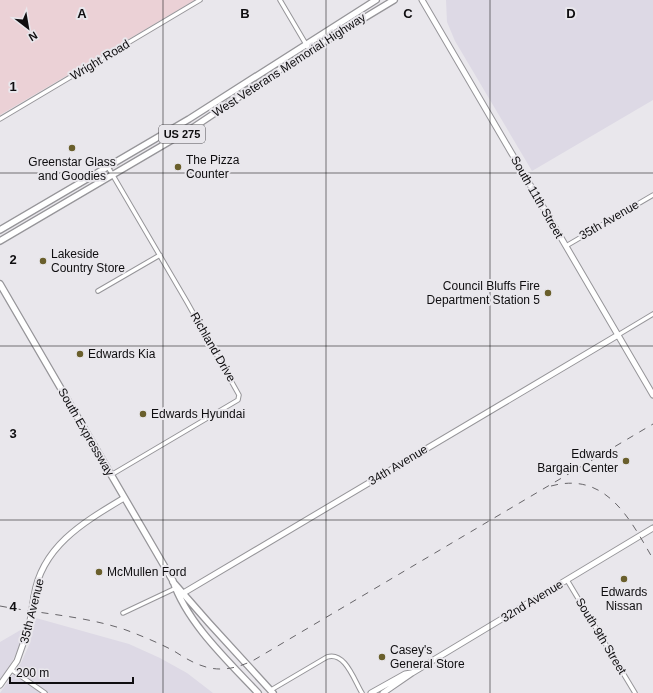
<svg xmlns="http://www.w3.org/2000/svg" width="653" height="693" font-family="Helvetica,sans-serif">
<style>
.built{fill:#ddd9e5}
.green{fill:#ebd1d6}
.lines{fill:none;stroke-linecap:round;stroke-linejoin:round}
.street-casing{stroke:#969599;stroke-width:5.5}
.secondary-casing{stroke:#969599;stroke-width:7}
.primary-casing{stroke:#969599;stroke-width:8}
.street{stroke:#fff;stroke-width:3.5}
.secondary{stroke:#fff;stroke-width:5}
.primary{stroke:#fff;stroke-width:5.5}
.rail{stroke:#676569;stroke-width:1;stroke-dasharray:7 7;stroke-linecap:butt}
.secondary-bridge-casing{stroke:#969599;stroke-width:7;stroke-linecap:butt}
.secondary-bridge{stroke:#fff;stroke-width:5}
.grid{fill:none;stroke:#0f0e10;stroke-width:1;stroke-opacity:0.55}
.poi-dot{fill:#6a5f2c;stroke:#e9e7ec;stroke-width:1.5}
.labels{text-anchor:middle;stroke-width:4;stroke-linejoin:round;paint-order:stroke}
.shield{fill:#e9e7ec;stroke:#504f52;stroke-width:1}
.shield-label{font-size:11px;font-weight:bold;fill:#0f0e10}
.street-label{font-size:12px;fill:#0f0e10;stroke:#e9e7ec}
.poi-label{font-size:12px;fill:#0f0e10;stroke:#e9e7ec;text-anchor:start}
.grid-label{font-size:13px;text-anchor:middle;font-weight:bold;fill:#0f0e10;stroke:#e9e7ec;stroke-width:4;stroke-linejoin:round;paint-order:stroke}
</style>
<rect width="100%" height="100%" fill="#e9e7ec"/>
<!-- built -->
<path class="built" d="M446 0H653V100L532 171 455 41 447 22Z
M36 618 129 644 160 658 187 673 213 693H0L21 663 29 645Z
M24 628 21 643 9 668 0 679V642Z"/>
<!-- green -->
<path class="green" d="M0 0H195L0 115Z"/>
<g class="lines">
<!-- street casing -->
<g class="street-casing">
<path id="street" d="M280 0 310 51
M0 119 200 0
M108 167 187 302 239 395 238 400 111 475
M566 246 653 195
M98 291 160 255
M618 335 653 314
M567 580 635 693
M123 613 176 588
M12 670 45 693
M271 690 327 657C345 651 354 680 362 693"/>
</g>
<!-- secondary casing -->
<g class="secondary-casing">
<path id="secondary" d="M422 0 653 395
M180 595 618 335
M34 596C42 546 84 522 124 498
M0 685 17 661 29 627
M371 693 405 674 411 673
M383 693 412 673 653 528"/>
</g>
<!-- primary casing -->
<g class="primary-casing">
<path id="primary" d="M0 230 189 119 376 0
M0 241 194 127 288 64 394 0
M0 284 173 581C187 623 228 661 258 693
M173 582 209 623 273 693"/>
</g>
<!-- street -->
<use href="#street" class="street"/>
<!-- secondary -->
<use href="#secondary" class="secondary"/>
<!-- primary -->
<use href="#primary" class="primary"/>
<!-- rail -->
<path class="rail" d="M551 486C606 471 630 519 653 559
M0 606C42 614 85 616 126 630 142 636 159 643 174 651 185 658 196 665 210 668 225 671 240 667 254 660L653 424"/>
<!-- secondary-bridge casing -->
<g class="secondary-bridge-casing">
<path id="secondary-bridge" d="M29 627 34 596"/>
</g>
<!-- secondary-bridge -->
<use href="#secondary-bridge" class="secondary-bridge"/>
</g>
<!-- grid -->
<path class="grid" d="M163 0V693M326 0V693M490 0V693M0 173H653M0 346H653M0 520H653"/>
<!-- markers -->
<g class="poi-dot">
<circle cx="72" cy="148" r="4"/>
<circle cx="178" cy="167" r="4"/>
<circle cx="43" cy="261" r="4"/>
<circle cx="548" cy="293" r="4"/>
<circle cx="80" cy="354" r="4"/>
<circle cx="143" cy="414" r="4"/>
<circle cx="626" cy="461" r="4"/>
<circle cx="99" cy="572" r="4"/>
<circle cx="624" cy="579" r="4"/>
<circle cx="382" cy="657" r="4"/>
</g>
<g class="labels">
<!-- shield labels -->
<rect class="shield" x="159" y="125" width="46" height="18" rx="3"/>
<g class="shield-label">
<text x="182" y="138">US 275</text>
</g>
<!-- street labels -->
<g class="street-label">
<text transform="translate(100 60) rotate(-31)" y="4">Wright Road</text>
<text transform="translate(289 65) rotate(-33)" y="4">West Veterans Memorial Highway</text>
<text transform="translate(537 197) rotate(60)" y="4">South 11th Street</text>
<text transform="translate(609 220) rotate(-30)" y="4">35th Avenue</text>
<text transform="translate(213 347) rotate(60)" y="4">Richland Drive</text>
<text transform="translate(86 432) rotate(60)" y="4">South Expressway</text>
<text transform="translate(398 465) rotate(-31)" y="4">34th Avenue</text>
<text transform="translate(532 601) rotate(-31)" y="4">32nd Avenue</text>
<text transform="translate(32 611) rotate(-76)" y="4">35th Avenue</text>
<text transform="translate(601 636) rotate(59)" y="4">South 9th Street</text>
</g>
<!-- poi labels -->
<g class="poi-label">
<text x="186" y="164">The Pizza<tspan x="186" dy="14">Counter</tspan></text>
<text x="72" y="166" text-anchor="middle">Greenstar Glass<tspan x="72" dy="14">and Goodies</tspan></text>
<text x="51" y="258">Lakeside<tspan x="51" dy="14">Country Store</tspan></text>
<text x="540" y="290" text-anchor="end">Council Bluffs Fire<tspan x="540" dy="14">Department Station 5</tspan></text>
<text x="88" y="358">Edwards Kia</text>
<text x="151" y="418">Edwards Hyundai</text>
<text x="618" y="458" text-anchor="end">Edwards<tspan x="618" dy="14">Bargain Center</tspan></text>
<text x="107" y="576">McMullen Ford</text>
<text x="624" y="596" text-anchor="middle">Edwards<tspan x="624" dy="14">Nissan</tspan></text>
<text x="390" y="654">Casey's<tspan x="390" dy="14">General Store</tspan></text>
</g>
</g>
<g class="grid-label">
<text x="82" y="18">A</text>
<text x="245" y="18">B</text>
<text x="408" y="18">C</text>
<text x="571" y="18">D</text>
<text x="13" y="91">1</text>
<text x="13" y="264">2</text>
<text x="13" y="438">3</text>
<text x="13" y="611">4</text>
</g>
<!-- north arrow -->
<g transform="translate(28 28) rotate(149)" stroke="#e9e7ec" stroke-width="3" paint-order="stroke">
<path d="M0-3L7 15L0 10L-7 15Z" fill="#0f0e10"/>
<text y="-6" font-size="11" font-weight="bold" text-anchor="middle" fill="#0f0e10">N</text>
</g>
<!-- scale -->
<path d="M10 677v6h123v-6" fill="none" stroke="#0f0e10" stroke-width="2"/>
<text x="16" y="677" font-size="12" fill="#0f0e10" stroke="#e9e7ec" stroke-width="3" paint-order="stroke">200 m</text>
</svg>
